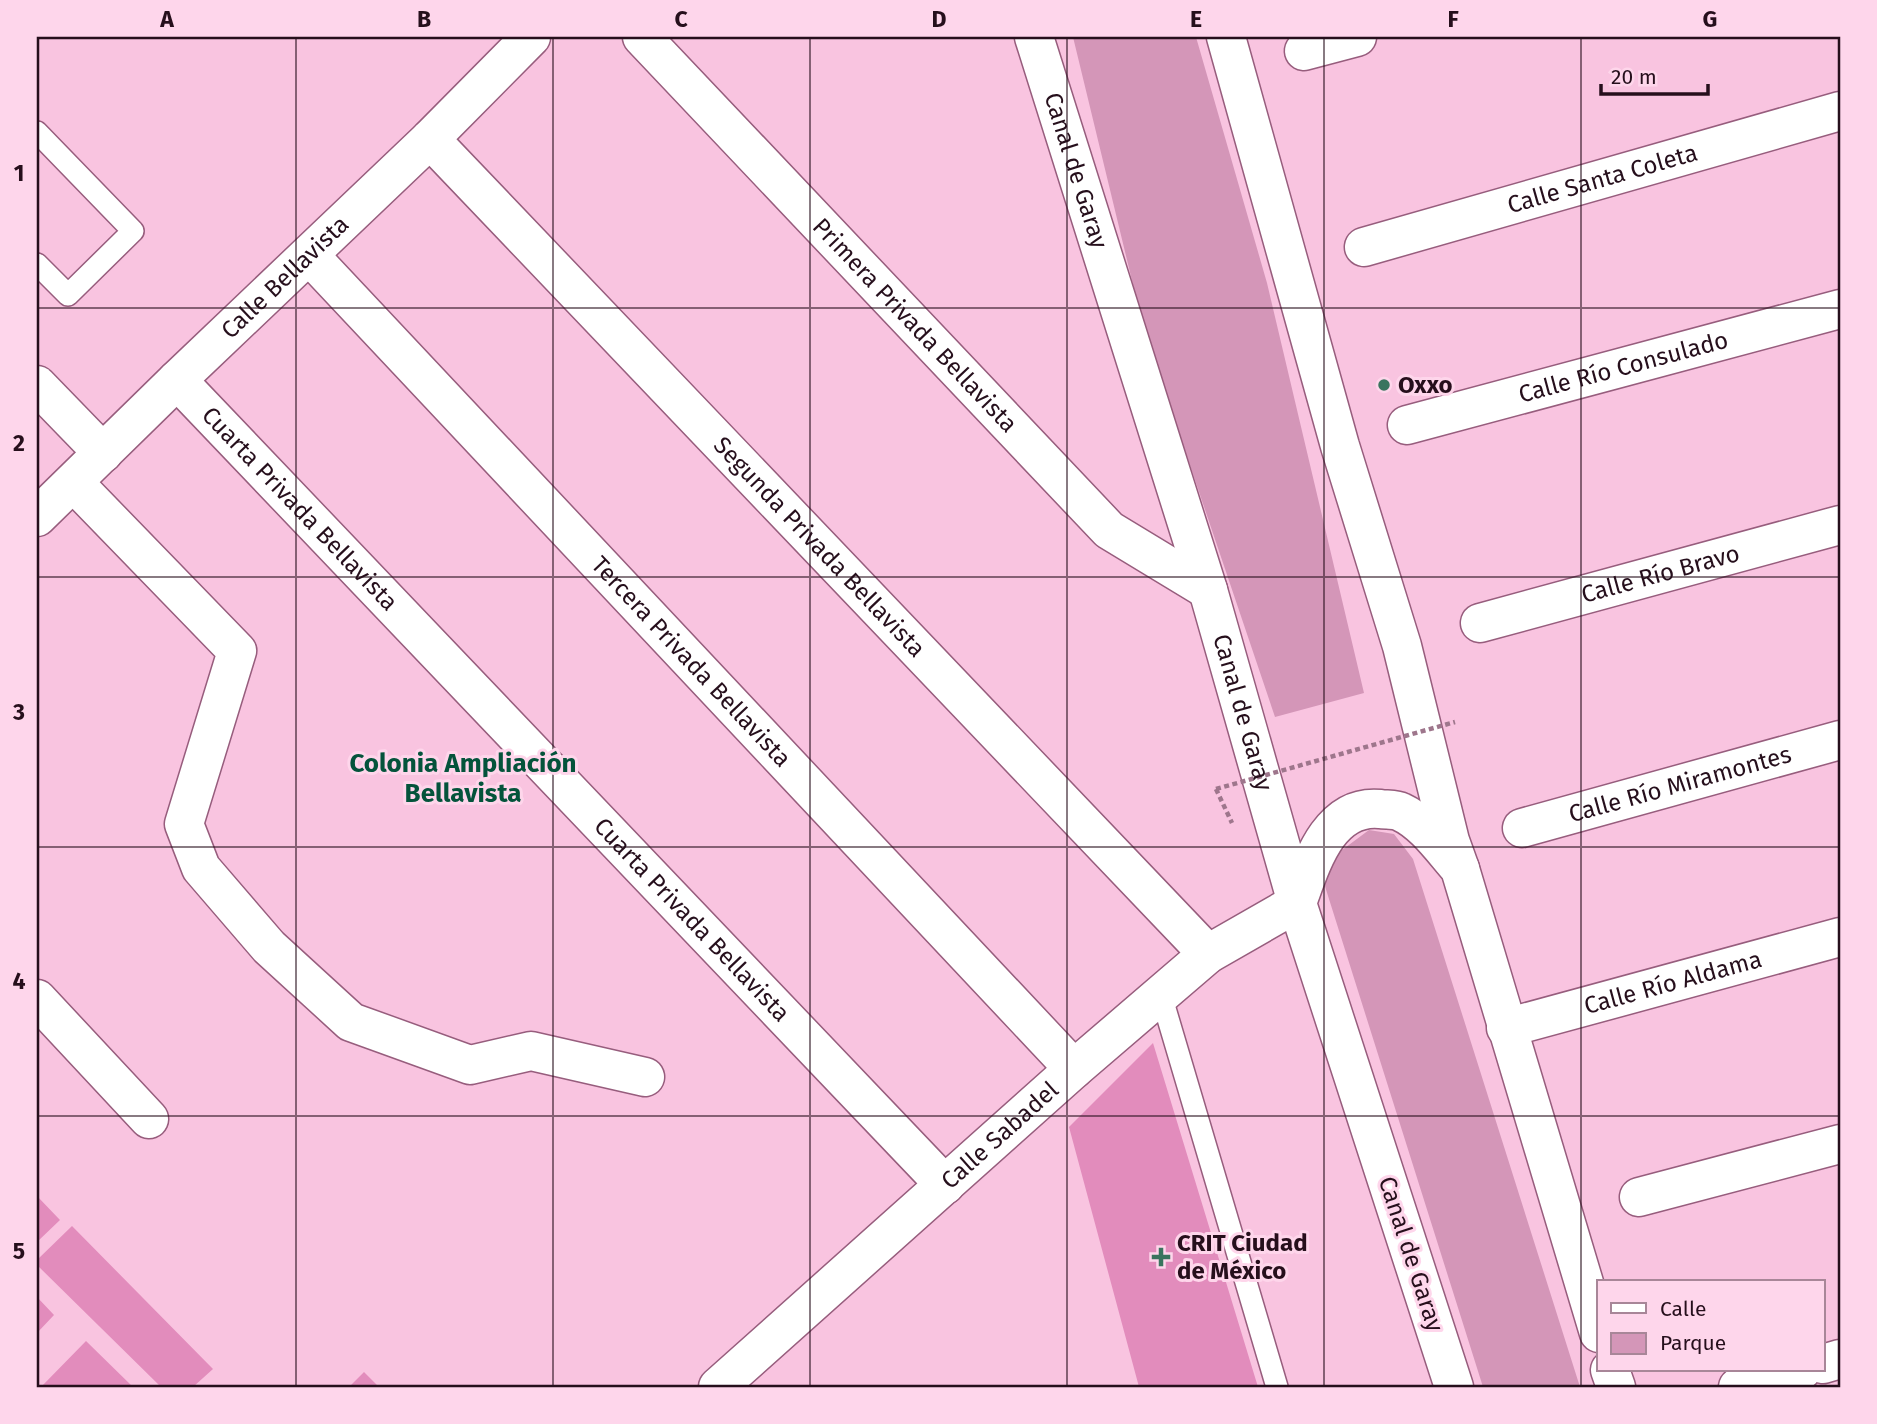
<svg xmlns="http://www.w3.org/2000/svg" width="1877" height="1424" font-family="'Fira Sans',sans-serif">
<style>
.green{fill:#d496b8}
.building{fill:#e28cbc}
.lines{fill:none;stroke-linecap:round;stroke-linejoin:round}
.lane-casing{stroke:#975d7d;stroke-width:24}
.street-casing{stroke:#975d7d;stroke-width:41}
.primary-casing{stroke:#975d7d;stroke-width:41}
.highway-casing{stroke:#975d7d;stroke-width:41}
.path{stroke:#9e768c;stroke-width:4.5;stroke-dasharray:5 3.5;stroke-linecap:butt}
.lane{stroke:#fff;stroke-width:21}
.street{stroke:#fff;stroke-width:38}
.primary{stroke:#fff;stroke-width:38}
.highway{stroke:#fff;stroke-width:38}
.path-bridge{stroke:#9e768c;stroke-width:4.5;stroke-dasharray:5 3.5;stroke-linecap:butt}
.grid{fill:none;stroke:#260f1c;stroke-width:2;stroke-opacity:0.55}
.poi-dot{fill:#3a745e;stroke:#fed6eb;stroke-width:2.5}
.labels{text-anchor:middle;stroke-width:6;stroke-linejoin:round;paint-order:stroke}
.street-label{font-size:24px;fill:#260f1c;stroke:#fed6eb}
.poi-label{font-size:24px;font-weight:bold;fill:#260f1c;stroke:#fed6eb;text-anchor:start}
.neighbourhood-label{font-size:26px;font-weight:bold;fill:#04533b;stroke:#fed6eb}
.neatline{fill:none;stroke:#260f1c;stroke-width:2.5}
.grid-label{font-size:23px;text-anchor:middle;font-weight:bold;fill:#260f1c}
</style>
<rect width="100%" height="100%" fill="#f9c4e0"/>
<!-- green -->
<path class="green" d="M1073 37H1196L1267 283 1364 693 1275 717 1143 326Z
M1369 830 1394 834 1413 859 1580 1387H1483L1323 880 1338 853Z"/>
<!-- building -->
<path class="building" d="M1153 1043 1258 1387H1139L1069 1127Z
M37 1196 60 1220 37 1242Z
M72 1226 213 1369 193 1387H161L37 1265V1260Z
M37 1297 54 1315 37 1333Z
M86 1341 133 1387H41Z
M364 1372 379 1387H349Z"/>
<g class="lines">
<!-- lane casing -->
<g class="lane-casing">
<path id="lane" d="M37 132 133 231 68 295 37 264
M1161 995 1277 1387"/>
</g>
<!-- street casing -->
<g class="street-casing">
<g id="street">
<path id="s1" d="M642 37 1109 530 1208 590"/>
<path d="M1304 51 1357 37"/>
<path id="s2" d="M430 139 1208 954"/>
<path id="s3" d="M1364 247 1840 111"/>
<path id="s4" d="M309 255 1074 1069"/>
<path id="s5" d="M177 380 945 1185"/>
<path d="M37 385 103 453"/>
<path id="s6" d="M1407 425 1840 309"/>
<path d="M74 483 237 651 184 824 201 868 269 947 351 1022 470 1065 531 1051 645 1077"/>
<path id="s7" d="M37 517 177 380 430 139 531 37"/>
<path id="s8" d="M1480 623 1840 525"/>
<path id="s9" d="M1522 828 1840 740"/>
<path d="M37 999 149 1119"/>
<path id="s10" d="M1506 1028 1840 937"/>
<path d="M1639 1197 1840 1144"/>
<path d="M1823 1364 1840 1359"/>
<path id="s11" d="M718 1387 1074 1069 1208 954 1297 903"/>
<path d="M1738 1387 1802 1370"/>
</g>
</g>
<!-- primary casing -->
<g class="primary-casing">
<g id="primary">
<path id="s12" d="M1034 37 1208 590 1297 903"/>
<path d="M1226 37 1340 446 1402 646 1450 841 1460 869"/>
</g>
</g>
<!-- highway casing -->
<g class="highway-casing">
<path id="highway" d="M1610 1370 1616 1387
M1454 1387 1297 903C1311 865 1328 804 1380 809 1386 810 1395 809 1401 812 1425 823 1443 850 1460 869L1599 1333"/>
</g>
<!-- path -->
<path class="path" d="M1216 789 1232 823"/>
<!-- lane -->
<use href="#lane" class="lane"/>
<!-- street -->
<use href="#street" class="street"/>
<!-- primary -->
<use href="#primary" class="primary"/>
<!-- highway -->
<use href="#highway" class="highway"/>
<!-- path-bridge -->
<path class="path-bridge" d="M1216 789 1455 722"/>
</g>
<!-- grid -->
<path class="grid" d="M296 37V1387M553 37V1387M810 37V1387M1067 37V1387M1324 37V1387M1581 37V1387M37 308H1840M37 577H1840M37 847H1840M37 1116H1840"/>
<!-- markers -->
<g class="poi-dot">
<circle cx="1384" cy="385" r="7"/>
<path d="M1157.5 1246.5h7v7h7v7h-7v7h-7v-7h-7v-7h7z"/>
</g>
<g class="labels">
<!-- street labels -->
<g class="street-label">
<text dy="8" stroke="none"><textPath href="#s12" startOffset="140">Canal de Garay</textPath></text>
<text dy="8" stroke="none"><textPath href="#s3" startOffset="248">Calle Santa Coleta</textPath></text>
<text dy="8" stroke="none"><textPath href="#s7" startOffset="345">Calle Bellavista</textPath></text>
<text dy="8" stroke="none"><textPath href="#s1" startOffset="397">Primera Privada Bellavista</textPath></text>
<text dy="8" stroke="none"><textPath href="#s6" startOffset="224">Calle Río Consulado</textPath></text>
<text dy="8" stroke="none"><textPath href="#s5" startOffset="178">Cuarta Privada Bellavista</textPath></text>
<text dy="8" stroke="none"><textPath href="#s2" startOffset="564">Segunda Privada Bellavista</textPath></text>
<text dy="8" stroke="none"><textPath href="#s8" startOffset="187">Calle Río Bravo</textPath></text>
<text dy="8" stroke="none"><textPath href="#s4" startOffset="558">Tercera Privada Bellavista</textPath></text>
<text dy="8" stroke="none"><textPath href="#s12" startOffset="707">Canal de Garay</textPath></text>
<text dy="8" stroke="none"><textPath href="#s9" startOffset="164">Calle Río Miramontes</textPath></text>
<text dy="8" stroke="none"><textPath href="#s5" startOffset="746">Cuarta Privada Bellavista</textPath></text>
<text dy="8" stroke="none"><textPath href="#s10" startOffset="173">Calle Río Aldama</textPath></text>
<text dy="8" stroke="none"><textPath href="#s11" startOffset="378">Calle Sabadel</textPath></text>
<text transform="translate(1411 1254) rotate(72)" y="8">Canal de Garay</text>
</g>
<!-- poi labels -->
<g class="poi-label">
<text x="1398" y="393">Oxxo</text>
<text x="1177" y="1251">CRIT Ciudad<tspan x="1177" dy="28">de México</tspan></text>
</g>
<!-- neighbourhood labels -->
<g class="neighbourhood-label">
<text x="463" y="772">Colonia Ampliación<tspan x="463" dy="30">Bellavista</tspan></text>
</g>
</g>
<!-- border -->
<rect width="1877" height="1424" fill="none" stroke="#fed6eb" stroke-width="77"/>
<!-- legend -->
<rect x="1597" y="1280" width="228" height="91" fill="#fed6eb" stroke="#a88698" stroke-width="2"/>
<rect x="1611" y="1303" width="35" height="10" fill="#ffffff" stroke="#a88698" stroke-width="2"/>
<text x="1660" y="1316" font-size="21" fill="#260f1c">Calle</text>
<rect x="1611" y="1333" width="35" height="21" fill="#d496b8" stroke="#a88698" stroke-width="2"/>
<text x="1660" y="1350" font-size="21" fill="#260f1c">Parque</text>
<!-- scale -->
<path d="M1601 84v10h107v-10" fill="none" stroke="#260f1c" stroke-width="3.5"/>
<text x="1611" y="84" font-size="21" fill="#260f1c" stroke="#fed6eb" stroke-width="5" paint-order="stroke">20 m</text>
<rect x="38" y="38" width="1801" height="1348" class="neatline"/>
<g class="grid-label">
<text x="167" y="27">A</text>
<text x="424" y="27">B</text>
<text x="681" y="27">C</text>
<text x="939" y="27">D</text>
<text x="1196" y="27">E</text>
<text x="1453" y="27">F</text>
<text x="1710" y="27">G</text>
<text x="19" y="181">1</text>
<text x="19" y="451">2</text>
<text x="19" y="720">3</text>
<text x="19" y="989">4</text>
<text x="19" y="1259">5</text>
</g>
</svg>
